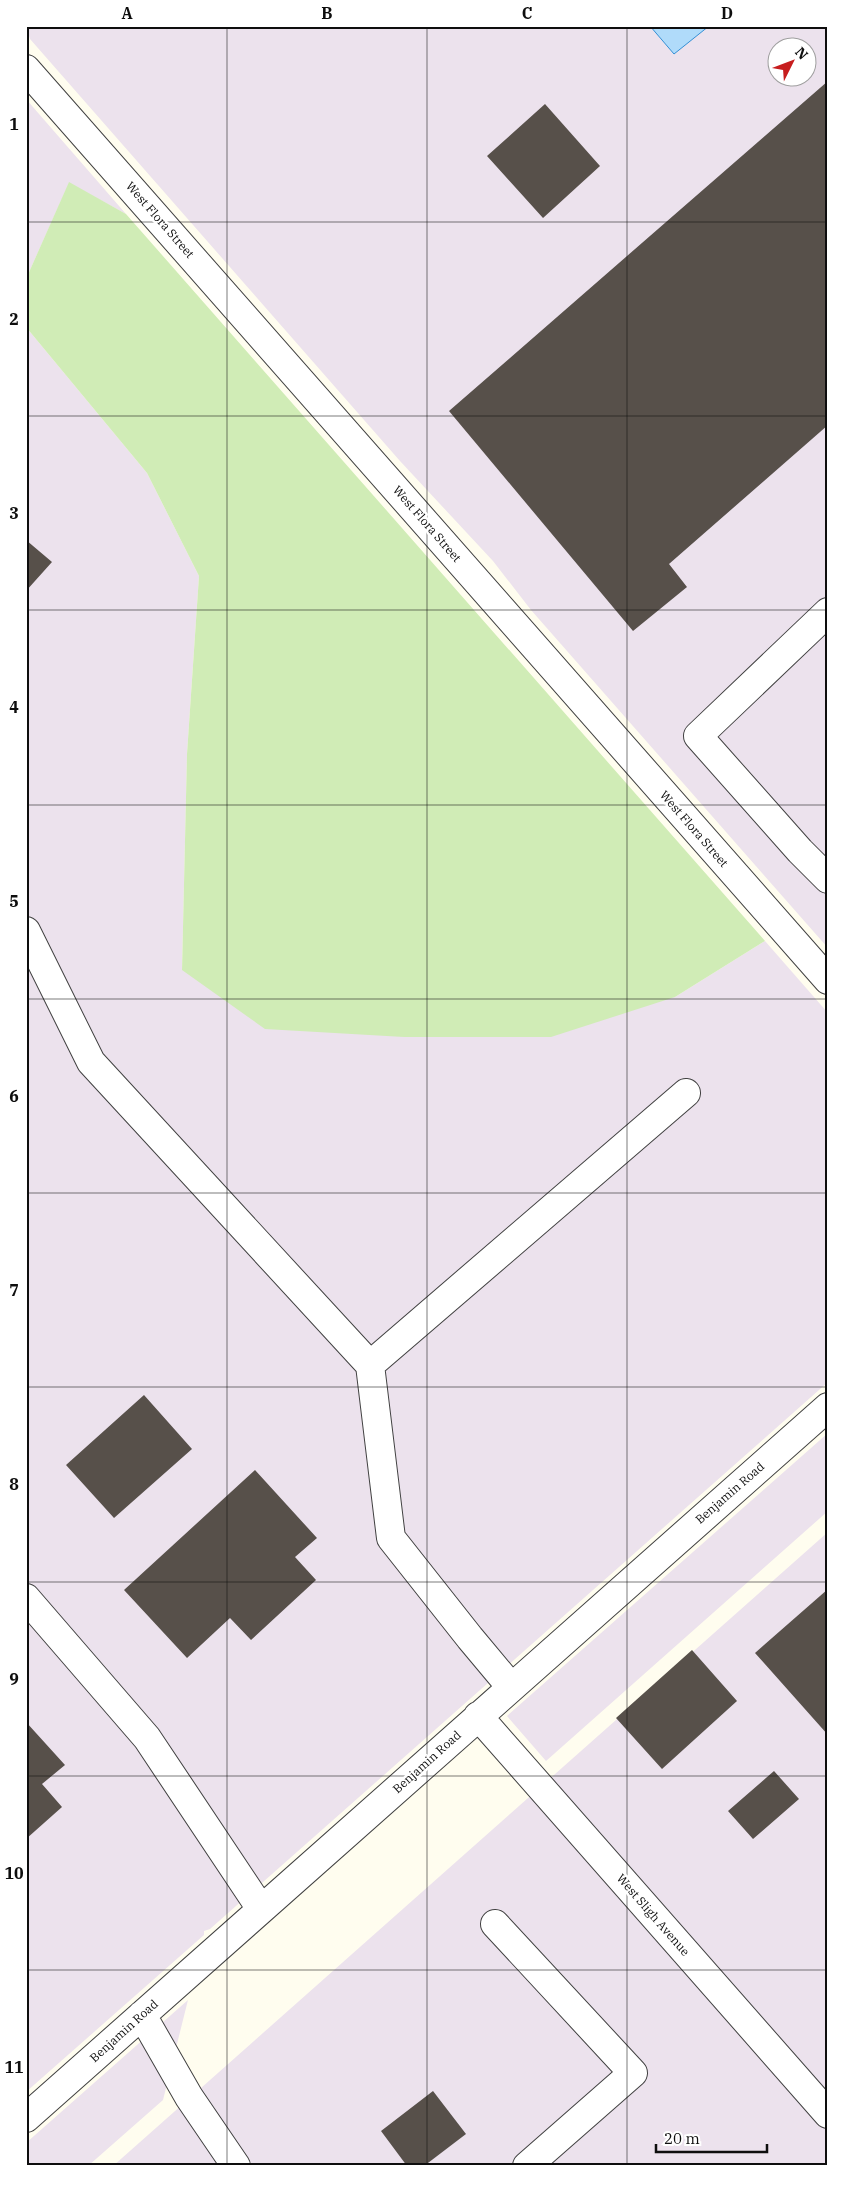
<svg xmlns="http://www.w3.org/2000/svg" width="854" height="2192" font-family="'IBM Plex Serif',serif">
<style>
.industrial{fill:#ece2ed;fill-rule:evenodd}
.green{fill:#d0ecb6}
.water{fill:#b0dbfa;stroke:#338ed5}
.building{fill:#57504a}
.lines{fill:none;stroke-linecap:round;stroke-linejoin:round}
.minor-casing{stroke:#414141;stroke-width:30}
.minor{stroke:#fff;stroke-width:28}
.grid{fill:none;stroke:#0e0e0e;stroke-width:1;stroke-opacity:0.55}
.labels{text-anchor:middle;stroke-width:5;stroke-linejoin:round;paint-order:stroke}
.street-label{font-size:12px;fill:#0e0e0e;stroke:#fff}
.neatline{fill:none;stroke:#0e0e0e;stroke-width:2}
.grid-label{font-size:16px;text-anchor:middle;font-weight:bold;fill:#0e0e0e}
</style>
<rect width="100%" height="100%" fill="#fffdef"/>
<!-- industrial -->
<path class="industrial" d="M26 26H650L674 54 709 26H828V948L531 610 493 561 400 461 30 39ZM776 48H806V78H776Z
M26 99 126 214 69 183 26 279Z
M26 327 147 473 199 576 187 754 182 970 675 997 765 941 828 1013V1382L210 1929 204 1931V1935L26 2092Z
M828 1433V1511L546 1761 507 1716Z
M828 1532V2166H113Z
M188 2000 163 2100 88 2166H26V2143Z"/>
<!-- green -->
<path class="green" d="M69 182 126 214 765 941 675 997 551 1037H404L265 1029 182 970 187 754 199 576 147 473 26 327V279Z"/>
<!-- water -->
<path class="water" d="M650 26H709L674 54Z"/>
<!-- building -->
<path class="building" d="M828 81V425L669 564 687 587 633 631 449 411Z
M545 104 600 166 543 218 487 156Z
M26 540 52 562 26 591Z
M144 1395 192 1449 114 1518 66 1465Z
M255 1470 317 1538 295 1557 316 1580 251 1640 230 1618 187 1658 124 1590Z
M828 1589V1735L755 1653Z
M692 1650 737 1701 662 1769 616 1718Z
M26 1722 65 1765 42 1784 62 1807 26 1839Z
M774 1771 799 1799 753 1839 728 1811Z
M433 2091 466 2134 424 2166H407L381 2131Z"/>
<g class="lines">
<!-- minor casing -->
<g class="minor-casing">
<path id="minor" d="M26 69 828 980
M828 612 698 736 800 851 828 879
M26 931 91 1062 370 1365 391 1538 470 1638 511 1687
M370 1365 686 1093
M26 1598 147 1738 261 1909
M478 1716 828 2114
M495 1924 633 2073 527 2166
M142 2015 189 2097 236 2166
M26 2118 828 1407"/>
</g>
<!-- minor -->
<use href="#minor" class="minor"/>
</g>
<!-- grid -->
<path class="grid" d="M227 26V2166M427 26V2166M627 26V2166M26 222H828M26 416H828M26 610H828M26 805H828M26 999H828M26 1193H828M26 1387H828M26 1582H828M26 1776H828M26 1970H828"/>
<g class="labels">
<!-- street labels -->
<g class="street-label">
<text transform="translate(160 220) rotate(49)" y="4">West Flora Street</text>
<text transform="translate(427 524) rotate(49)" y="4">West Flora Street</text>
<text transform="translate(694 829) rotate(49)" y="4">West Flora Street</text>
<text transform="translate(730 1493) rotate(-41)" y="4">Benjamin Road</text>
<text transform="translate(427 1762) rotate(-42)" y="4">Benjamin Road</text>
<text transform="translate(653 1915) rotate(49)" y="4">West Sligh Avenue</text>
<text transform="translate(124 2031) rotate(-42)" y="4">Benjamin Road</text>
</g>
</g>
<!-- border -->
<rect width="854" height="2192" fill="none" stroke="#ffffff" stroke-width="55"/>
<!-- north arrow -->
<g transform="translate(792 62) rotate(48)"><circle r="24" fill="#ffffff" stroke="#9f9f9f"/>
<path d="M0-4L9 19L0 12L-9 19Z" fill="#c71d1e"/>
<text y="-8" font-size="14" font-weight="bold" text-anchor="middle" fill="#0e0e0e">N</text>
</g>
<!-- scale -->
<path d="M656 2144v8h111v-8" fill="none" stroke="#0e0e0e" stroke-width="2.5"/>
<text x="664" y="2144" font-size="15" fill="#0e0e0e" stroke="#ffffff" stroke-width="4" paint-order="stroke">20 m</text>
<rect x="28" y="28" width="798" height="2136" class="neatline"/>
<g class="grid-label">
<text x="127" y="19">A</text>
<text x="327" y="19">B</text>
<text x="527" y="19">C</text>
<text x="727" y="19">D</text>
<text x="14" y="130">1</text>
<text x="14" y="325">2</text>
<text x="14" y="519">3</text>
<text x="14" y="713">4</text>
<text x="14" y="907">5</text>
<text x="14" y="1102">6</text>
<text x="14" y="1296">7</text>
<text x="14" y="1490">8</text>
<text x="14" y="1685">9</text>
<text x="14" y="1879">10</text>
<text x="14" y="2073">11</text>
</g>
</svg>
